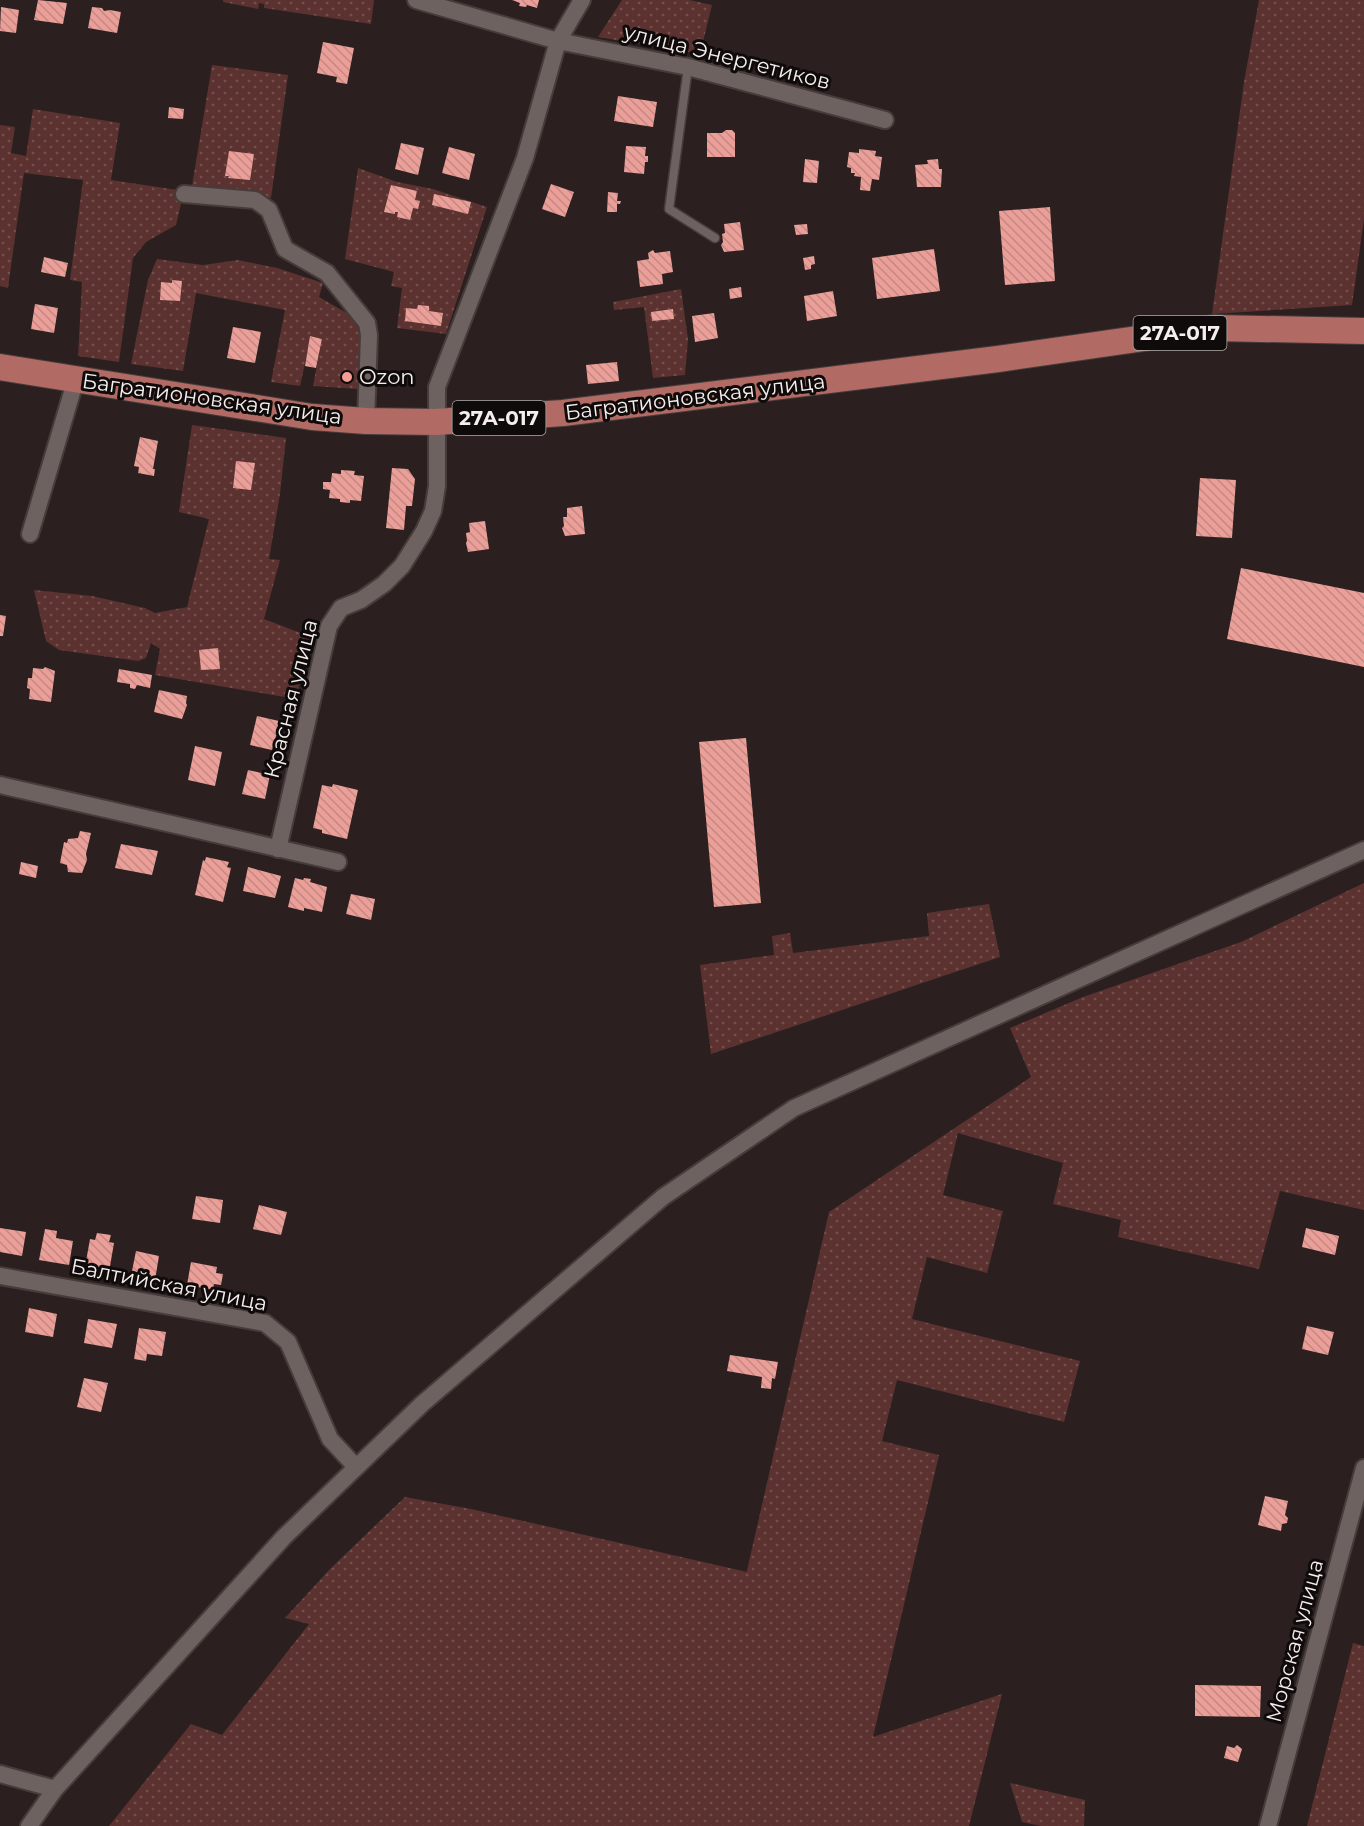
<svg xmlns="http://www.w3.org/2000/svg" width="1364" height="1826" font-family="Montserrat,sans-serif">
<style>
.grass{fill:url(#grass-dots)}
.building{fill:url(#building-back-hatch)}
.lines{fill:none;stroke-linecap:round;stroke-linejoin:round}
.lane-casing{stroke:#453c3b;stroke-width:11}
.street-casing{stroke:#453c3b;stroke-width:20}
.primary-casing{stroke:#453c3b;stroke-width:28}
.lane{stroke:#6e6260;stroke-width:8}
.street{stroke:#6e6260;stroke-width:16}
.primary{stroke:#b16a64;stroke-width:26}
.poi-dot{fill:#f59c94;stroke:#100b0b;stroke-width:2}
.labels{text-anchor:middle;stroke-width:6;stroke-linejoin:round;paint-order:stroke}
.shield{fill:#100b0b;stroke:#b0aaa9;stroke-width:1.5}
.shield-label{font-size:20px;font-weight:bold;fill:#f5eeed}
.street-label{font-size:21px;fill:#f5eeed;stroke:#100b0b}
.poi-label{font-size:21px;fill:#f5eeed;stroke:#100b0b;text-anchor:start}
</style>
<defs>
<pattern id="grass-dots" width="8" height="8" patternUnits="userSpaceOnUse" patternTransform="scale(1.5)"><rect width="8" height="8" fill="#5b322f"/><path d="M2 2h.1M6 6h.1" fill="none" stroke="#73504d" stroke-width="1.8" stroke-linecap="round"/></pattern>
<pattern id="building-back-hatch" width="6" height="6" patternUnits="userSpaceOnUse" patternTransform="scale(1.5)"><rect width="6" height="6" fill="#eb9f98"/><path d="M-1 5l2 2M0 0l6 6M5-1l2 2" fill="none" stroke="#c38984"/></pattern>
</defs>
<rect width="100%" height="100%" fill="#2b201f"/>
<!-- grass -->
<path class="grass" d="M223 0H374L371 24 264 8V4L259 3 258 9 223 2Z
M622 0H689L712 5 700 54 598 37Z
M1259 0H1364V219L1352 305 1212 314 1244 82Z
M212 65 288 75 271 198 191 192Z
M33 109 120 123 111 180 184 191 176 225 146 242 133 258 119 362 78 356 82 282 70 280 83 180 24 173 8 288 0 286V125L15 127 11 153 26 156Z
M358 168 397 182 433 189 487 207 446 334 397 328 402 288 391 286 394 272 345 259Z
M157 259 203 265 238 260 277 268 323 283 319 297 366 324 358 389 313 386 322 339 311 336 300 386 271 382 285 310 196 293 183 371 131 364 148 280Z
M681 289 688 339 685 375 653 378 644 307 614 310 613 302Z
M192 425 286 438 280 494 269 559 280 560 264 619 311 637 296 699 155 675 160 649 151 643 146 658 138 661 59 650 46 641 34 590 92 596 145 608 155 613 187 607 209 519 179 512Z
M1364 883V1210L1280 1191 1259 1269 1118 1237 1121 1220 1053 1204 1063 1163 958 1133 943 1195 1003 1211 987 1273 927 1257 912 1319 1080 1361 1064 1422 897 1380 882 1441 939 1455 873 1737 1002 1694 969 1826H109L191 1724 222 1735 309 1624 285 1618 331 1568 405 1497 471 1509 747 1572 740 1601 829 1212 1031 1077 1010 1028 1083 997 1241 942Z
M989 904 1000 957 711 1054 700 965 774 955 772 936 790 933 793 953 929 936 927 913Z
M1353 1643 1364 1646V1826H1307Z
M1010 1783 1085 1800 1084 1826H1041L1022 1822Z"/>
<!-- building -->
<path class="building" d="M38 0 67 3 63 24 34 20Z
M512 0H539L537 8 527 5 526 7 519 6 520 3Z
M1 7 19 10 16 33 0 31Z
M92 7 102 8 104 11 110 10 121 12 117 33 88 28Z
M323 42 354 48 347 84 336 82 337 77 317 73Z
M618 96 657 102 653 127 614 121Z
M169 107 184 109 183 119 168 118Z
M726 130H732L735 133V157H707V133H722Z
M401 143 424 148 418 175 395 169Z
M626 146 646 147 645 156H648V162H645L644 174 624 172Z
M449 147 475 154 469 180 442 173Z
M859 149 876 151 875 156 882 157 879 180 872 179 870 191 860 190 861 177 854 176 855 173H851V168L847 167 849 152 859 153Z
M229 151 254 154 250 180 228 178 229 176H225Z
M805 159 819 161 817 183 803 182Z
M938 159 939 169H942L941 187H917L915 165 928 164 927 160Z
M551 184 574 192 565 217 542 209Z
M391 185 417 191 415 200 420 201 418 209 413 208 410 220 397 217 398 212H395V214L384 212Z
M608 192 618 193 617 201H621L620 204H617V212H607Z
M434 194 471 202 468 214 432 205Z
M1050 207 1055 281 1005 285 999 211Z
M740 222 744 250 724 252 721 245 723 242 722 234 725 233 724 224Z
M807 224 808 234 796 235 794 225Z
M934 249 940 291 877 299 872 258Z
M653 250 655 253 670 251 673 272 662 274 663 284 640 287 637 261 649 259 648 253Z
M814 256 815 264 811 265V269L805 270 803 258Z
M44 257 68 263 65 277 41 272Z
M172 280 182 281 180 301 160 300 161 282 172 283Z
M741 287 742 297 730 299 729 289Z
M833 291 837 316 807 321 804 296Z
M35 304 58 308 54 333 31 329Z
M418 305 429 306V311L443 313 441 326 405 321 406 308 417 309Z
M673 309 674 319 652 321 651 312Z
M714 313 718 338 695 342 692 316Z
M233 327 261 332 255 363 227 358Z
M310 336 322 339 316 368 305 366Z
M617 362 619 381 588 384 586 365Z
M140 437 158 441 153 469H155L154 476 138 473 139 467 134 466Z
M236 461 255 463 251 490 233 488Z
M392 468 408 469 415 479 412 506H406L404 530 386 528Z
M341 470 355 471 354 475 364 476 361 501 350 500V503L340 502V499L329 498 330 490 323 489V482H331L332 473 341 474Z
M1200 478 1236 480 1232 538 1196 536Z
M582 506 585 534 565 536 562 528 564 526 563 517H567V508Z
M485 521 489 549 468 552 466 543 467 541 466 533 470 532 469 523Z
M1241 568 1364 593V667L1227 639Z
M0 615 6 616 3 636H0Z
M218 648 220 669 201 670 199 650Z
M45 667 55 671 51 702 29 699 30 689 27 688 28 678H32L33 668 43 669Z
M119 669 152 675 150 688 137 685 135 689 130 688V684L117 682Z
M159 690 187 696 186 703 187 705 182 719 154 712Z
M257 716 279 721 277 730 281 732 280 736H276L272 750 250 745Z
M746 738 761 903 714 907 699 742Z
M195 746 222 752 215 786 188 780Z
M248 770 270 775 265 799 242 794Z
M333 784 358 790 347 839 322 833V830L313 828 322 785 332 787Z
M80 831 91 833 86 854 87 860 82 873 68 872 67 865 60 863 64 842 67 843 68 839 78 838Z
M121 844 158 851 152 875 115 868Z
M206 857 229 862 227 867 231 868 223 902 195 895 203 860 205 861Z
M21 862 38 866 36 878 19 874Z
M248 867 281 876 275 898 243 891Z
M295 878 303 880 304 878 311 879 310 882 327 887 322 912 304 908V911L288 907Z
M351 894 375 899 371 920 346 914Z
M196 1196 223 1200 220 1223 192 1219Z
M259 1205 287 1212 281 1235 253 1229Z
M0 1228 26 1232 22 1256 0 1252Z
M1306 1228 1339 1236 1335 1255 1302 1247Z
M45 1229 57 1231 56 1238 73 1241 69 1265 39 1260Z
M97 1233 111 1235 109 1242 114 1243 109 1272 85 1267 90 1239 95 1240Z
M136 1251 159 1256 155 1280 131 1276Z
M191 1262 217 1267 216 1273 223 1274 221 1285 214 1284 213 1290 187 1285Z
M29 1308 57 1314 53 1337 25 1332Z
M88 1319 117 1324 112 1348 84 1343Z
M1307 1326 1334 1332 1328 1355 1302 1349Z
M139 1328 166 1332 162 1356 147 1354 146 1361 134 1359Z
M730 1355 778 1362 775 1379 772 1378 771 1389 761 1388 762 1377 727 1371Z
M84 1378 108 1383 101 1412 77 1407Z
M1265 1496 1288 1501 1285 1515 1288 1518 1287 1523 1282 1524 1281 1531 1258 1525Z
M1195 1685 1261 1686 1260 1717 1195 1716Z
M1237 1745 1242 1749 1238 1762 1224 1758 1227 1746 1234 1748Z"/>
<g class="lines">
<!-- lane casing -->
<g class="lane-casing">
<path id="lane" d="M688 67 669 209 715 238"/>
</g>
<!-- street casing -->
<g class="street-casing">
<path id="street" d="M416 0 558 41 688 67 885 120
M184 194 255 200 269 210 285 249 327 273 367 323 369 335 366 421
M30 534 76 379
M0 785 338 862
M278 849 329 626 341 608 361 600 384 584 402 566 424 531 433 511 437 486V387L525 158 558 41 582 0
M0 1276 265 1323 288 1342 330 1439 356 1467
M0 1774 55 1789
M29 1826 55 1789 284 1537 422 1404 663 1197 794 1108 1364 850
M1268 1826 1364 1468"/>
</g>
<!-- primary casing -->
<g class="primary-casing">
<path id="primary" d="M0 367 312 417 366 421 436 422 563 413 998 359 1214 328 1364 331"/>
</g>
<!-- lane -->
<use href="#lane" class="lane"/>
<!-- street -->
<use href="#street" class="street"/>
<!-- primary -->
<use href="#primary" class="primary"/>
</g>
<!-- markers -->
<circle class="poi-dot" cx="347" cy="377" r="6"/>
<g class="labels">
<!-- shield labels -->
<g class="shield">
<rect x="1133.5" y="316" width="93" height="34" rx="4.5"/>
<rect x="452.5" y="401" width="93" height="34" rx="4.5"/>
</g>
<g class="shield-label">
<text x="1180" y="340">27А-017</text>
<text x="499" y="425">27А-017</text>
</g>
<!-- street labels -->
<g class="street-label">
<text transform="translate(727 57) rotate(14)" y="7">улица Энергетиков</text>
<text transform="translate(695 397) rotate(-7)" y="7">Багратионовская улица</text>
<text transform="translate(212 399) rotate(8)" y="7">Багратионовская улица</text>
<text transform="translate(291 699) rotate(-76)" y="7">Красная улица</text>
<text transform="translate(169 1285) rotate(11)" y="7">Балтийская улица</text>
<text transform="translate(1295 1641) rotate(-75)" y="7">Морская улица</text>
</g>
<!-- poi labels -->
<g class="poi-label">
<text x="359" y="384">Ozon</text>
</g>
</g>
</svg>
